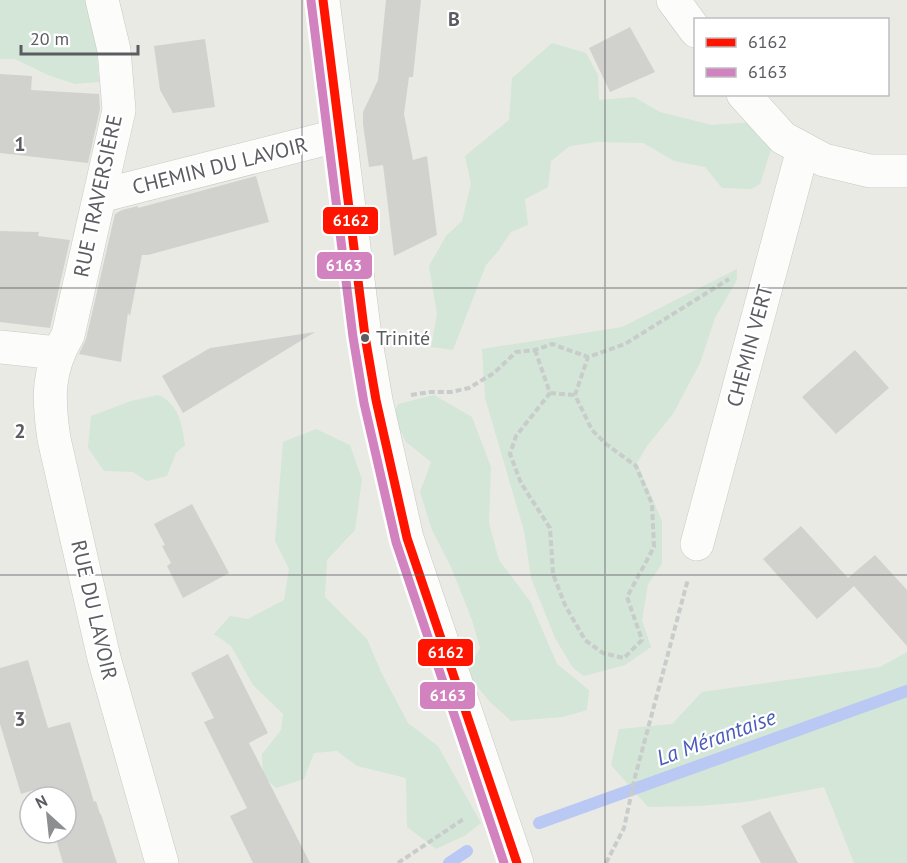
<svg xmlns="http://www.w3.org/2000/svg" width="907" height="863" font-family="'PT Sans',sans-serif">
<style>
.green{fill:#d3e6d7}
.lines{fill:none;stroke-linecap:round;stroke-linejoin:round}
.stream{stroke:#bac8f4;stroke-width:12}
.building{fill:#d1d1ce}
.minor-casing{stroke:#c8c8c7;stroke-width:34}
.secondary-casing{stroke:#c7c7c7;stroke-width:34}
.path{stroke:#c8cccb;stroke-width:4;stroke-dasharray:6 3;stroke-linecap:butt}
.minor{stroke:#fcfcfb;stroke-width:33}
.secondary{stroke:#fcfcfb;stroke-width:33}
.bus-1-casing{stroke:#fff;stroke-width:14}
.bus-2-casing{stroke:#fff;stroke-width:14}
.bus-1{stroke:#ff1400;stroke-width:9}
.bus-2{stroke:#d282be;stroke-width:9}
.grid{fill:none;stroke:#5b5c62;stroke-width:1.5;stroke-opacity:0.55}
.bus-dot{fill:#5b5c62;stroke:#fff;stroke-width:2}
.labels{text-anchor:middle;stroke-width:4.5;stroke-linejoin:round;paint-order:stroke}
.bus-label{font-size:20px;fill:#5b5c62;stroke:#fff;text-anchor:start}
.street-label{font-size:21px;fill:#5b5c62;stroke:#fff}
.water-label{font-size:22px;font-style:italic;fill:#495cbc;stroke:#fff}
.grid-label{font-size:20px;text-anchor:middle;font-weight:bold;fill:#5b5c62;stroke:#fff;stroke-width:4.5;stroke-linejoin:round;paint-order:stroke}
.line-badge{stroke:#fff;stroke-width:2}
.badge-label{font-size:16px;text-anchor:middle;font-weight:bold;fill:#fff}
</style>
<rect width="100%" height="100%" fill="#eaeae5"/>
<!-- green -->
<path class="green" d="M0 0H93L99 82 75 84 48 75 15 59H0Z
M552 43 586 53 598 75 599 100 634 97 660 112 712 125 754 122 775 137 760 184 751 189 722 188 705 167 674 161 643 143 597 142 570 146 551 161 548 187 525 199 528 225 511 232 499 250 486 265 453 350 431 347 437 314 429 266 446 236 462 221 471 184 465 156 509 120 512 78Z
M737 269V280L715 318 700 363 673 414 647 446 637 463 662 521V564L648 584 642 620 651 647 625 665 584 676 573 668 555 638 531 578 524 531 485 398 482 349 622 327Z
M158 395C179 404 182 424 185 445L176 453 167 476 147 481 133 472 104 471 88 448 91 416 131 401Z
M434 395 472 417 491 467 489 523 499 560 530 601 557 664 589 690 587 710 563 717 511 721 490 702 466 673 480 648 472 620 451 567 432 530 420 492 431 462 406 442 393 417 398 404Z
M316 429 350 445 362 479 355 530 327 560 325 597 367 639 381 672 408 723 438 746 481 823 466 835 436 849 407 827 406 778 357 766 337 751 314 753 304 779 276 788 263 776 262 754 281 730 283 714 253 685 231 646 214 634 230 616 248 619 284 600 289 569 275 541 283 442Z
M907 652V863H854L824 787 746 802 699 806 648 807 611 765 619 729 672 724 702 692 880 667Z"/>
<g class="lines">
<!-- stream -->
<path class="stream" d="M539 823 907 691
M449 863 467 851"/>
</g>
<!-- building -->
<path class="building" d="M386 0H421L413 77H409L404 114 413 160 427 156 437 235 394 256 383 165 369 167 363 124V112L378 80Z
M630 27 655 72 610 92 589 48Z
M205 39 215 107 173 113 160 90 154 46Z
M0 74 32 76 31 90 99 94 100 109 88 163 0 153Z
M256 176 269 222 148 255H142L130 316 128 313 121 362 79 354 86 339 115 214 122 210 138 206V208Z
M0 231 39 232 38 236 70 240 50 328 0 322Z
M315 332 183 413 162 376 210 348Z
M855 350 889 388 836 434 802 397Z
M192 504 229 573 183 598 167 566 171 563 162 546 165 545 154 524Z
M801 526 848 578 875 555 907 590V646L854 586 817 619 763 559Z
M228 654 268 733 249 743 310 863H253L230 816 247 808 204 722 214 718 191 673Z
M28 660 48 728 70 722 94 802 96 801 100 814H101L117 863H63L54 833H66V797H43L41 790 37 791V789L21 794 0 724V668Z
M770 811 798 863H761L741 826Z"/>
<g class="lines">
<!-- minor casing -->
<g class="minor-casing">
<path id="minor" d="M102 0 114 50 119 110 68 335C47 370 48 399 54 439L104 658 162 863
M673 0 696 31
M743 94 783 138 824 160 870 171H907
M100 196 340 135
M0 347 57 353
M697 544 803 149"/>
</g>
<!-- secondary casing -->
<g class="secondary-casing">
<path id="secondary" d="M323 0 365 336 376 400 407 538 517 863"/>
</g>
<!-- path -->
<path class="path" d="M535 350 550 393 516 436 510 454 521 483 550 528 553 574 565 605 585 640 603 653 624 658 642 640 627 597 654 547 652 504 636 466 606 444 592 430 575 395 588 357
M550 393 575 395
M411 395 430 392H451L469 388 494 373 516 352 535 350 552 344 588 357 625 344 729 279
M398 863 465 818
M606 863 624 828 635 777 688 579"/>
<!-- minor -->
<use href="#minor" class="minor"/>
<!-- secondary -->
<use href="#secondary" class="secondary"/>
<!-- bus-1 casing -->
<g class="bus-1-casing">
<path id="bus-1" d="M323 0 365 336 376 400 407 538 517 863"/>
</g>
<!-- bus-2 casing -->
<g class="bus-2-casing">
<path id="bus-2" d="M311 1 353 337 364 403 396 542 504 863"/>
</g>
<!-- bus-1 -->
<use href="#bus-1" class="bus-1"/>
<!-- bus-2 -->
<use href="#bus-2" class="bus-2"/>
</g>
<!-- grid -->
<path class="grid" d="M302 0V863M605 0V863M0 288H907M0 575H907"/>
<!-- markers -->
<circle class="bus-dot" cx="365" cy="338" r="5"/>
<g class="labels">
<!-- bus labels -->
<g class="bus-label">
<text x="376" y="345">Trinité</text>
</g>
<!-- street labels -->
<g class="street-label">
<text transform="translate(220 166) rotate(-14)" y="7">CHEMIN DU LAVOIR</text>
<text transform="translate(98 196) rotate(-78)" y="7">RUE TRAVERSIÈRE</text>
<text transform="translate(750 346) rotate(-75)" y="7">CHEMIN VERT</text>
<text transform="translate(94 610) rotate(77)" y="7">RUE DU LAVOIR</text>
</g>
<!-- water labels -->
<g class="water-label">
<text transform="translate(716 737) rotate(-20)" y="8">La Mérantaise</text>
</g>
</g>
<g class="grid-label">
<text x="454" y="26">B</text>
<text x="20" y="151">1</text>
<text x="20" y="438">2</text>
<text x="20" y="726">3</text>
</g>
<g class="line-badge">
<rect x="322" y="206" width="57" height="29" rx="6" fill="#ff1400"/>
<rect x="316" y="251" width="57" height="29" rx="6" fill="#d282be"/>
<rect x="417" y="638" width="57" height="29" rx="6" fill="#ff1400"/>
<rect x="419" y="681" width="57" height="29" rx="6" fill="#d282be"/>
</g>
<g class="badge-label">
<text x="351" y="226">6162</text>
<text x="344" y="271">6163</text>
<text x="446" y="658">6162</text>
<text x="448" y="701">6163</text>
</g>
<!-- legend -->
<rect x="694" y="18" width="195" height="78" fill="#ffffff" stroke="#bdbec0" stroke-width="1.5"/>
<rect x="706" y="38" width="30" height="9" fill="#ff1400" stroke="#bdbec0" stroke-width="1.5"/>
<text x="748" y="48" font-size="18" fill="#5b5c62">6162</text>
<rect x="706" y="68" width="30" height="9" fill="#d282be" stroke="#bdbec0" stroke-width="1.5"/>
<text x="748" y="78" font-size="18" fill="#5b5c62">6163</text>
<!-- north arrow -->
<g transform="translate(48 815) rotate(333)"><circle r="28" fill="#ffffff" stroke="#bdbec0" stroke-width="1.5"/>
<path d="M0-4.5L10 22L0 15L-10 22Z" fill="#8d8e90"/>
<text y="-9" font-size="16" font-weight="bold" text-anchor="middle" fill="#5b5c62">N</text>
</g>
<!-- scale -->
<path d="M21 45v9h117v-9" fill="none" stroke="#5b5c62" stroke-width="3"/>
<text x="30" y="45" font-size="18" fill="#5b5c62" stroke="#ffffff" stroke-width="4.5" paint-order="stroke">20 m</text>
</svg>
